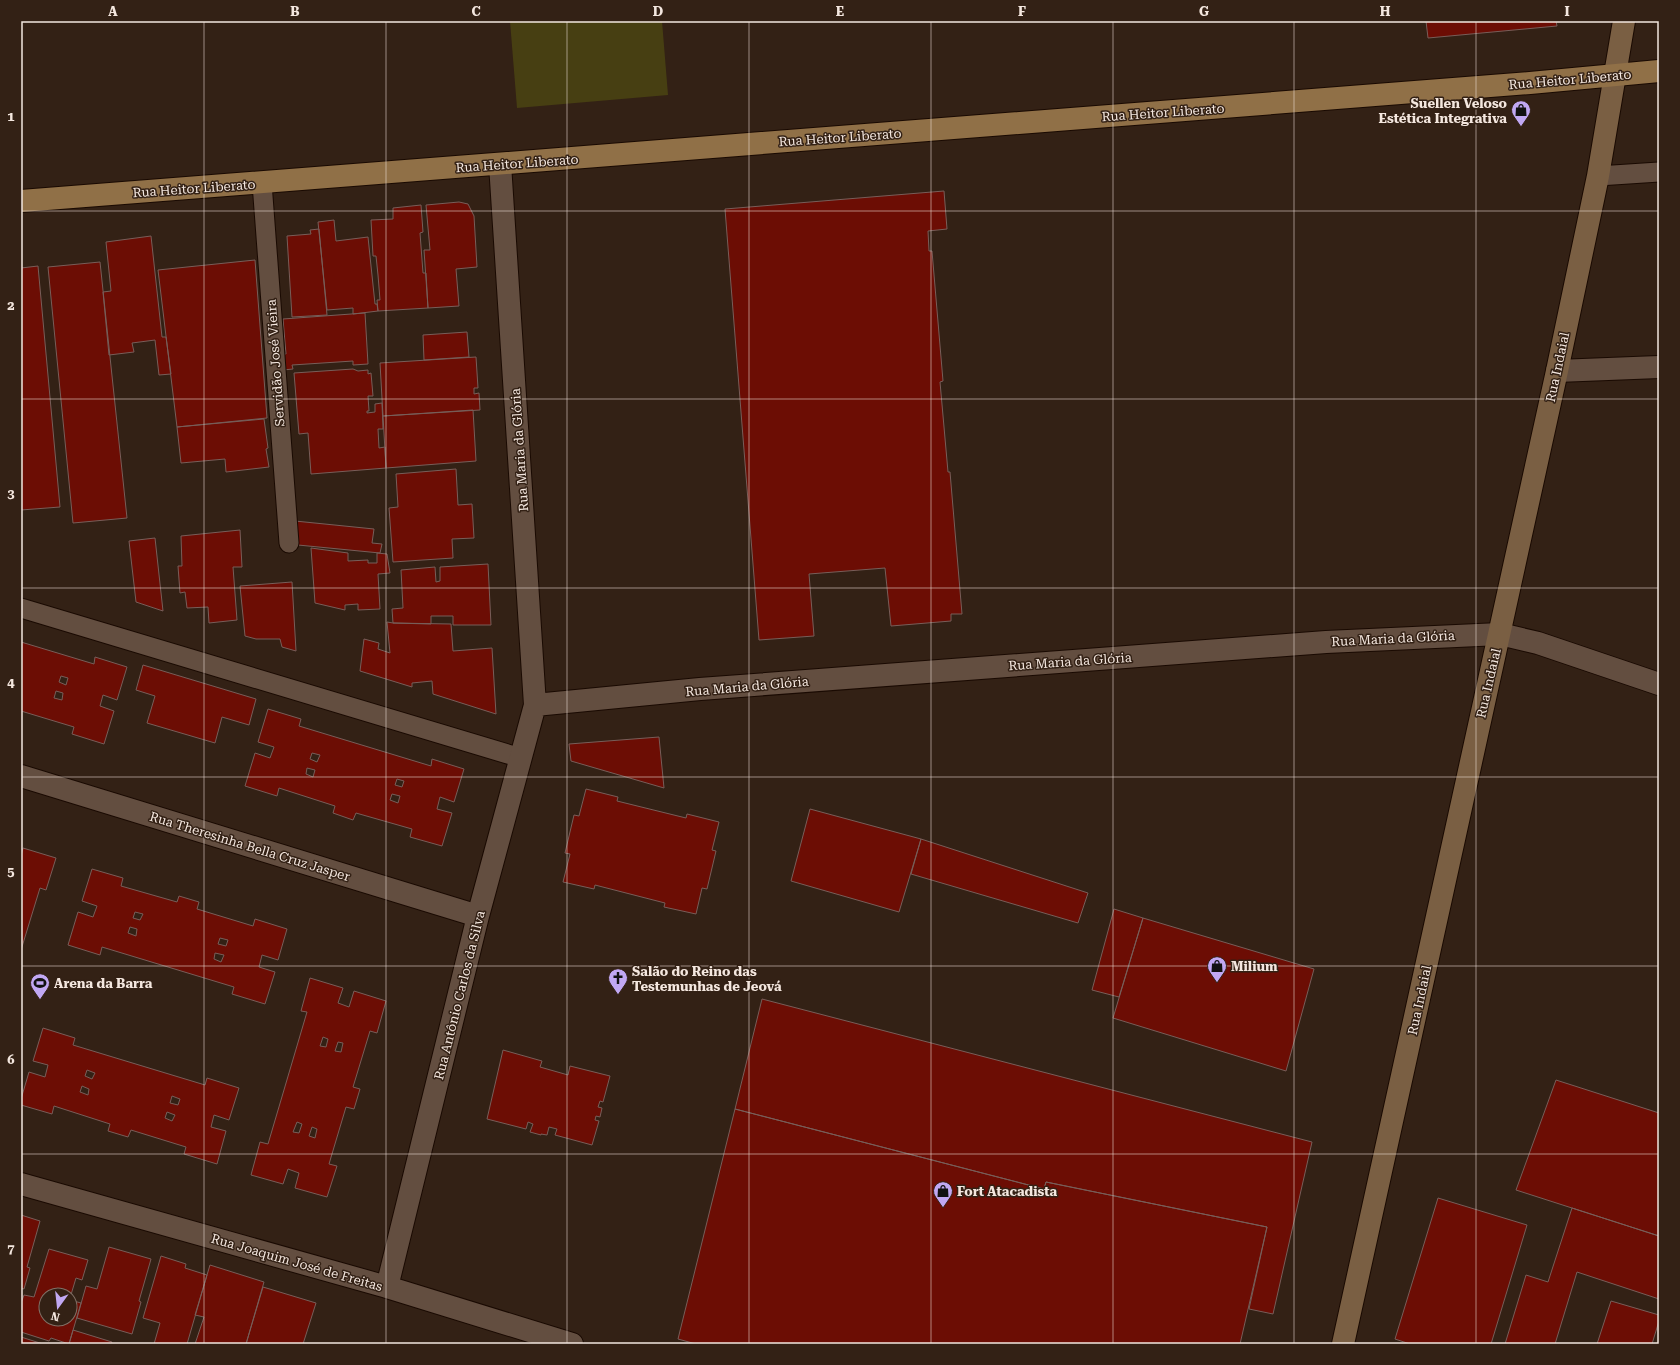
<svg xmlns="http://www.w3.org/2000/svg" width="1680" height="1365" font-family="'Roboto Serif',serif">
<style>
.green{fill:#473f12}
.building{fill:#6c0d04;stroke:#785e59;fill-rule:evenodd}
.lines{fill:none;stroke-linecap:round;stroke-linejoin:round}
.lane-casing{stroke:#1a0a02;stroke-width:21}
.street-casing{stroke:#1a0a02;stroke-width:24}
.secondary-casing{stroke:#1a0a02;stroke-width:24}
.primary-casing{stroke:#1a0a02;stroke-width:24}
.lane{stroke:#634e40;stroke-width:19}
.street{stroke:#634e40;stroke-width:22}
.secondary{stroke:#7a5f43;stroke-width:22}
.primary{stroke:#907047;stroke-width:22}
.grid{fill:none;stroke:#f4e7df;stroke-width:1;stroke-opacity:0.55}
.labels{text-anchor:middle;stroke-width:3;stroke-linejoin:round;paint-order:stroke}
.street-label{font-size:13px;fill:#f4e7df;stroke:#332115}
.poi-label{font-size:13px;font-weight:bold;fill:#f4e7df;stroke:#332115;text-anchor:start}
.neatline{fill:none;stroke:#f4e7df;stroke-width:1.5}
.grid-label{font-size:13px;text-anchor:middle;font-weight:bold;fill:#f4e7df}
</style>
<rect width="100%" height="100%" fill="#332115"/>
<!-- green -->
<path class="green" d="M510 21H662L668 95 517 108Z"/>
<!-- building -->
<path class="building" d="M1426 21H1556L1557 26 1428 38Z
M944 191 947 229 928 231 929 251H932L943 381 940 382 948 472H950L962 614H951V621L891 626 885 568 809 574 814 636 759 640 725 209Z
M459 202 468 204 474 216 477 267 456 269 459 306 428 308 424 250H430L426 205Z
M421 205 423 232 420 233 423 273H426L428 308 378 311 377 300H380L378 275 376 256H373L371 220 393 219V208Z
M334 220 336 241 368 237 375 304H377L378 311 353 314V308L327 310 318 222Z
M319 229 327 315 292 317 287 236 311 234 310 230Z
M151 236 162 337H166L171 374 159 375 155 340 132 343 134 352 109 355 103 292 111 291 106 242Z
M255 260 267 418 177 427 158 270Z
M100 262 127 518 73 523 48 267Z
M38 266 60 507 21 510V268Z
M365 313 368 364 353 365V361L292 365 293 369 283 370 280 354H286L283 319Z
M467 332 469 357 424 360 423 335Z
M476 357 478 388H474V394L479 393 480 410 383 416 380 363Z
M353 369 358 371 368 370V374L371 373 373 396H368L369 411H367V413L375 412V404L382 403 383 429H378L379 448 385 447 386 468 311 474 308 433 299 434 294 373Z
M473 410 476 461 386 468 383 416Z
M264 419 268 448 266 449 269 467 226 472 225 459 181 463 177 427Z
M456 469 458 505 472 504 474 538 452 539 453 558 393 562 389 508 398 507 396 474Z
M295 521 374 529 372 543 382 544 380 553 298 545Z
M240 530 242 567H233L237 620 209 623 208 607 187 608 185 592 180 593 178 566H182L181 536Z
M155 538 163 611 136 602 129 541Z
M311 548 348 553V561L368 560V563H377V553L387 554 390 573 378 574 380 609 358 610V604L345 605V610L315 603Z
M488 564 491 625H453V616H431V624L393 623 392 609 403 608 401 570 435 567 436 582 440 581V567Z
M292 582 296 651 282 647 280 639H256L245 636 240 586Z
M387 622 393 623 451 624 453 651 492 648 496 714 433 694 432 681 412 683V687L360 671 364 639 379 643 378 649 390 653Z
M21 642 94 664 95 657 127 667 117 700 103 695 100 706 114 711 104 744 72 734 74 727 21 711ZM61 676 68 678 66 685 59 682ZM56 691 63 693 62 700 54 698Z
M143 665 256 699 249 725 222 717 215 743 147 723 155 696 136 690Z
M268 709 301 719 299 726 431 766 432 759 464 769 454 802 440 797 437 809 452 813 442 846 410 837 412 829 356 813 353 820 333 813 335 806 279 788 277 796 245 786 255 753 270 758 274 747 258 742ZM312 753 320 755 317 762 310 759ZM307 768 315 770 313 777 306 774ZM397 779 404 781 402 787 395 785ZM392 794 400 796 398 803 390 800Z
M659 737 664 788 571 761 569 744Z
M586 789 618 797 617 801 686 818 687 814 719 822 712 850 716 851 707 889 702 888 696 914 664 907 665 903 595 885 594 889 563 882 570 854 565 853 574 815 579 816Z
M810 809 921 839 899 912 791 881Z
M921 839 1088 893 1078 923 911 874Z
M23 848 56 858 46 890 40 888 21 950V856Z
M92 869 123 878 121 886 177 902 179 896 199 902 197 909 253 926 255 919 287 929 278 960 262 955 259 967 275 972 265 1004 232 994 234 987 102 947 100 955 68 945 78 912 93 917 97 906 82 901ZM135 912 143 914 140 920 133 918ZM130 927 137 929 136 936 128 933ZM220 938 228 940 226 946 218 944ZM215 953 224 955 221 962 214 959Z
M1114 909 1143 918 1119 997 1092 990Z
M1143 918 1314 969 1286 1071 1113 1018Z
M310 978 343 988 338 1003 349 1007 354 991 386 1001 377 1033 370 1031 353 1087 360 1089 354 1109 346 1107 329 1164 337 1166 327 1197 295 1188 299 1173 288 1169 283 1184 251 1175 260 1142 268 1144 307 1012 301 1011ZM323 1037 328 1039 326 1047 320 1046ZM338 1042 343 1043 341 1052 335 1051ZM297 1122 302 1124 299 1133 293 1132ZM312 1127 317 1129 315 1138 309 1136Z
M762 999 1312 1142 1273 1314 1249 1309 1267 1227 1046 1182 1044 1189 735 1109Z
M43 1028 75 1038 73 1045 205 1085 207 1078 239 1088 229 1120 214 1115 211 1127 226 1131 217 1164 184 1154 186 1147 131 1130 128 1137 108 1131 110 1124 54 1106 52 1114 21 1105V1099L29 1072 45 1077 48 1065 33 1061ZM87 1070 95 1073 92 1079 85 1076ZM82 1086 89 1089 88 1095 80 1092ZM172 1096 180 1099 178 1105 170 1103ZM167 1112 175 1115 172 1121 165 1118Z
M503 1050 542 1061 540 1067 568 1075 570 1066 610 1076 603 1102 600 1101 598 1107 602 1108 600 1117 596 1116 595 1120 599 1121 592 1145 555 1135 557 1129 549 1127 547 1135 541 1134V1135L530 1132 533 1124 528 1122 526 1129 487 1119Z
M1556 1080 1659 1113V1236L1516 1190Z
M735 1109 1044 1189 1046 1182 1267 1227 1240 1344H696L678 1339Z
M1438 1198 1527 1225 1491 1344H1410L1395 1339Z
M1572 1208 1659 1236V1299L1577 1272 1555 1344H1505L1526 1275 1548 1282Z
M21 1215 40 1221 27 1267 30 1268 24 1289 21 1288Z
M109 1247 151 1259 139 1301 141 1302 132 1334 77 1318 86 1286 97 1289Z
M49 1249 88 1260 82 1280 76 1278 70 1298V1295H46V1319H70V1300L81 1303 69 1344 51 1338 49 1341 21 1332V1303L24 1295 34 1297Z
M161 1256 186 1264 185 1268 207 1275 187 1344H154L160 1323 143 1318Z
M210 1265 264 1282 246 1344H195L204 1317 195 1315Z
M263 1287 316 1303 303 1344H246Z
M1611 1301 1659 1315V1321L1652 1344H1597Z
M73 1330 112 1342 111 1344H69Z
M21 1337 43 1344H21Z"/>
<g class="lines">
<!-- lane casing -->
<g class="lane-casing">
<path id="lane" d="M1598 176 1659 172
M262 183 289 543
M21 608 521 758"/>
</g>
<!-- street casing -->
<g class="street-casing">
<path id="street" d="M500 164 535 705 700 689 1326 642 1500 634 1538 643 1659 684
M1557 371 1659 367
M21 776 478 916
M21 1184 387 1287 572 1344
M387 1287 478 916 535 705"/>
</g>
<!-- secondary casing -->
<g class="secondary-casing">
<path id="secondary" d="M1343 1344 1557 371 1598 176 1624 21"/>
</g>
<!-- primary casing -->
<g class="primary-casing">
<path id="primary" d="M21 201 1530 83 1659 71"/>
</g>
<!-- lane -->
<use href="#lane" class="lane"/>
<!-- street -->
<use href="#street" class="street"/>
<!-- secondary -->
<use href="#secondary" class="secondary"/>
<!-- primary -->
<use href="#primary" class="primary"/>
</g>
<!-- grid -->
<path class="grid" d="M204 21V1344M386 21V1344M567 21V1344M749 21V1344M931 21V1344M1113 21V1344M1294 21V1344M1476 21V1344M21 211H1659M21 399H1659M21 588H1659M21 777H1659M21 966H1659M21 1154H1659"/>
<!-- icons -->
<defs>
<g id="shop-pin" transform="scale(1)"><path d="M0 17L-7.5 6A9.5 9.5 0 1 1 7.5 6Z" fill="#c1a8f3" stroke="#332115"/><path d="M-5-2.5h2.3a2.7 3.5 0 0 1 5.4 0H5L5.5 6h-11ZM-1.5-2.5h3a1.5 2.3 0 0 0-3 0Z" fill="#111"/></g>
<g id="church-pin" transform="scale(1)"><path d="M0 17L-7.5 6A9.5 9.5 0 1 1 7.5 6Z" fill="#c1a8f3" stroke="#332115"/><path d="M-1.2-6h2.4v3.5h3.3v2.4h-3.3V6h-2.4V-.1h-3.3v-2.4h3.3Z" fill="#111"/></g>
<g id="stadium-pin" transform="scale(1)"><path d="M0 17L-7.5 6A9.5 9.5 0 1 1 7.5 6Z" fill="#c1a8f3" stroke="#332115"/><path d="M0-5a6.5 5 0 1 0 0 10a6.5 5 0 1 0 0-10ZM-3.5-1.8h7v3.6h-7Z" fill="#111"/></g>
</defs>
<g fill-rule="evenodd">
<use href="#shop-pin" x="1521" y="110"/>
<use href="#shop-pin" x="1217" y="966"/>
<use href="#church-pin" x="618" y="978"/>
<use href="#stadium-pin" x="40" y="983"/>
<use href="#shop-pin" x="943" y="1191"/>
</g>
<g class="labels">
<!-- street labels -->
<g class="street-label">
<text transform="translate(1570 79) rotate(-5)" y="5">Rua Heitor Liberato</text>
<text transform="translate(1163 112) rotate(-4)" y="5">Rua Heitor Liberato</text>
<text transform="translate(840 137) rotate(-4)" y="5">Rua Heitor Liberato</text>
<text transform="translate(517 163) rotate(-4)" y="5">Rua Heitor Liberato</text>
<text transform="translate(194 188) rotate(-4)" y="5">Rua Heitor Liberato</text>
<text transform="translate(275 363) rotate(-94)" y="5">Servidão José Vieira</text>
<text transform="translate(1557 367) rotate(-78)" y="5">Rua Indaial</text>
<text transform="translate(519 450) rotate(-94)" y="5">Rua Maria da Glória</text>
<text transform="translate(1393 638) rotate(-3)" y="5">Rua Maria da Glória</text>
<text transform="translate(1070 661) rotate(-4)" y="5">Rua Maria da Glória</text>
<text transform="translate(1488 683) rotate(-77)" y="5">Rua Indaial</text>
<text transform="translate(747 686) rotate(-5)" y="5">Rua Maria da Glória</text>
<text transform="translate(250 846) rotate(17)" y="5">Rua Theresinha Bella Cruz Jasper</text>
<text transform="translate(459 995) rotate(-76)" y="5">Rua Antônio Carlos da Silva</text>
<text transform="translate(1419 1000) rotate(-78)" y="5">Rua Indaial</text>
<text transform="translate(297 1262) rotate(16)" y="5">Rua Joaquim José de Freitas</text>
</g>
<!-- poi labels -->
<g class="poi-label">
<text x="1507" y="108" text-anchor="end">Suellen Veloso<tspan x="1507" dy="15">Estética Integrativa</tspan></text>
<text x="1231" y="971">Milium</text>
<text x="632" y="976">Salão do Reino das<tspan x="632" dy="15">Testemunhas de Jeová</tspan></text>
<text x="54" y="988">Arena da Barra</text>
<text x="957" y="1196">Fort Atacadista</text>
</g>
</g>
<!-- border -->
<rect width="1680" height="1365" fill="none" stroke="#332115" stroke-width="44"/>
<!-- north arrow -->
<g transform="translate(58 1307) rotate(195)"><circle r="19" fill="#332115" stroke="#807066"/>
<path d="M0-3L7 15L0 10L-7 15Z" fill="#c1a8f3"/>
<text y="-6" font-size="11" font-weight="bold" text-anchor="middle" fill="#f4e7df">N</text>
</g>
<rect x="22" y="22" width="1636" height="1321" class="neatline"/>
<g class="grid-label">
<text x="113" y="16">A</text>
<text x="295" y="16">B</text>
<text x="476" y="16">C</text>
<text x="658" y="16">D</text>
<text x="840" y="16">E</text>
<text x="1022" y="16">F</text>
<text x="1204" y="16">G</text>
<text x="1385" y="16">H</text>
<text x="1567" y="16">I</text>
<text x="11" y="121">1</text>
<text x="11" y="310">2</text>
<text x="11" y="498">3</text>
<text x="11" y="687">4</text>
<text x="11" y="876">5</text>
<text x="11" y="1064">6</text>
<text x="11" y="1253">7</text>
</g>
</svg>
